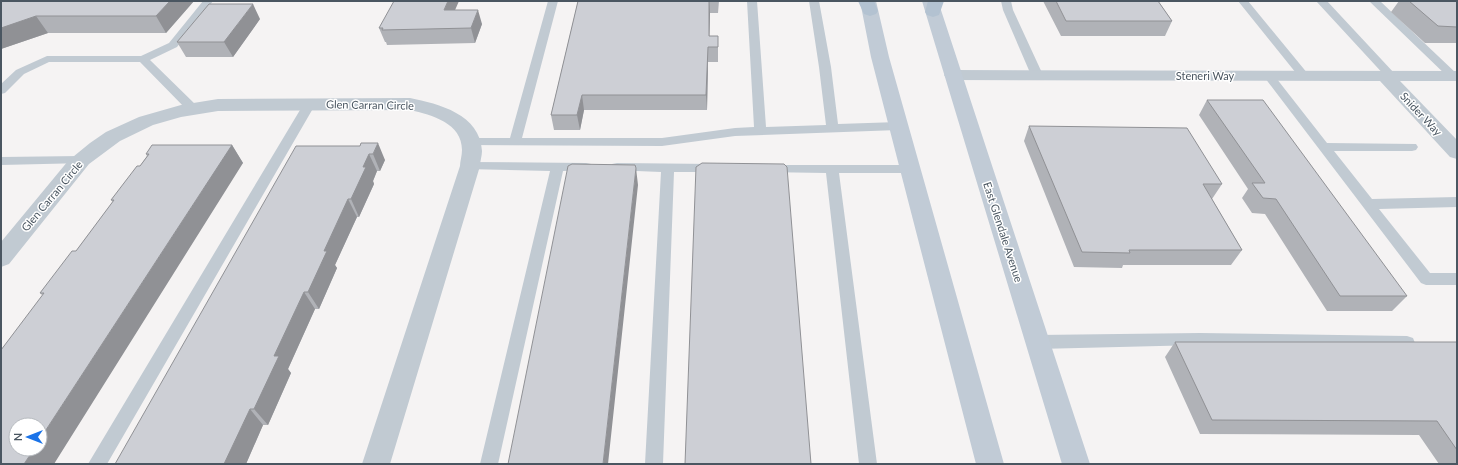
<svg xmlns="http://www.w3.org/2000/svg" width="1458" height="465" font-family="Lato,sans-serif">
<style>
.lines{fill:none;stroke-linecap:round;stroke-linejoin:round}
.service{fill:#c1cad2;fill-rule:evenodd}
.minor{fill:#c1cad2;fill-rule:evenodd}
.secondary{fill:#c1cbd6;fill-rule:evenodd}
.primary{fill:#b3c2d1;fill-rule:evenodd}
.wall{fill:#b0b2b7}
.shaded-wall{fill:#909195}
.building{fill:#cdcfd5;stroke:#909195}
.labels{text-anchor:middle;stroke-width:3;stroke-linejoin:round;paint-order:stroke}
.street-label{font-size:11px;fill:#4a5661;stroke:#fff}
</style>
<rect width="100%" height="100%" fill="#f5f3f3"/>
<g class="lines">
<!-- service -->
<path class="service" d="M203 1H213L177 47 150 60 196 105 198 108 196 111H188L140 62H49L24 74 5 93 1 94V84L16 70 47 56H141L169 43Z
M548 1H558L522 138H662L735 128 754 127 747 1H757L766 127 826 125 819 67 809 1H819L831 67 838 124 898 122 902 123 904 126 902 129 898 130 735 136 662 146 466 145 464 142 466 139 470 138H510Z
M1001 1H1011L1013 10 1043 75 1041 77H1033L1031 75 1003 10Z
M1238 1H1248L1308 74 1310 76 1308 78H1300Z
M1316 1H1327L1395 74 1397 76 1395 78H1387Z
M1369 1H1380L1457 74V78H1449Z
M1269 73 1273 74 1327 143 1416 144 1418 147 1416 150 1412 151H1334L1372 199 1457 197V207L1379 209 1430 273H1457V285H1426L1421 283 1265 78 1263 76 1265 74Z
M309 101 313 102 315 105 107 464H88L303 105 305 102Z
M81 156 86 157 87 160 86 163 1 165V157Z
M470 162 586 163 591 164 592 167 591 170 563 171 498 464H480L550 171 465 169 464 166 465 163Z
M617 163 714 164 719 165 720 168 719 171 714 172H674L663 464H645L661 172 612 170 611 167 612 164Z
M769 165H910L915 166 916 169 915 172 910 173H839L877 464H859L826 173 764 172 763 169 764 166Z
M1200 333 1407 336 1413 338 1415 343 1413 348 1407 350 1200 345 1038 349 1032 347 1030 342 1032 337 1038 335Z"/>
<!-- minor -->
<path class="minor" d="M953 70 1457 71V81H1400L1457 140V159L1450 157 1380 81 953 80 947 79 944 75 947 71Z
M410 98C439 104 480 114 482 151 482 156 480 161 480 166L390 464H362L460 166C460 161 462 156 462 150 462 123 432 115 410 110L218 111 181 117 153 125 120 141 89 164 9 264 1 267V242L68 161 90 143 106 132 139 117 181 105 218 99Z"/>
<!-- secondary -->
<path class="secondary" d="M860 1H876L889 57 1004 464H976L871 57Z
M922 1H938L1090 464H1062Z"/>
<!-- primary -->
<path class="primary" d="M858 1H874L878 11 876 14 870 16 864 14Z
M928 1H944L939 15 933 17 927 15 925 12Z"/>
</g>
<!-- wall -->
<path class="wall" d="M1 1H194L166 33H48L1 49Z
M578 1H719L718 13H710L709 36H718V62H708L707 110H584L580 130H554L551 115Z
M1043 1H1158L1172 21 1165 36H1061Z
M1399 1H1457V43H1425L1391 12Z
M455 10 482 24 475 43 387 45 386 42H385L379 28Z
M260 19 233 57H186L177 42Z
M1207 100 1407 296 1392 311H1327L1265 214 1252 213 1242 198 1248 189 1199 115Z
M1029 126 1222 184 1212 199 1242 250 1231 265H1123L1122 268 1074 267 1024 141Z
M232 145 243 163 42 295 40 293 76 251 113 202 111 200 140 166 147 156 146 154Z
M360 146 385 160 380 171H377L373 181 374 184 359 217H357L335 265 337 268 319 309H315L288 369 291 373 268 425H263L246 464H115Z
M1175 342H1457V464H1439L1419 435 1200 434 1165 357Z"/>
<!-- shaded-wall -->
<path class="shaded-wall" d="M170 1H194L166 33 156 16Z
M448 1H459L449 24 444 10Z
M709 1 710 13 709 47Z
M253 4 260 19 233 57 224 42Z
M478 10 482 24 475 43 471 28Z
M36 16 48 33 1 49V28Z
M708 47V62L707 110 706 95Z
M582 95 584 110 580 130 577 115Z
M378 143 385 160 380 171 373 154Z
M232 145 243 163 54 464H24L34 449H40V439Z
M369 154 377 171 373 181 374 184 359 217 351 199 363 167Z
M636 168 638 185 608 464H603Z
M348 199 357 217 335 265 337 268 319 309 308 292 324 251Z
M304 292 315 309 288 369 291 373 268 425 254 409 274 356Z
M250 409 263 425 246 464H224Z"/>
<!-- building -->
<path class="building" d="M1 1H170L156 16H36L1 28Z
M394 1H448L444 10H478L471 28 382 30 383 28H379Z
M578 1H709V36H718V47H708L706 95H582L577 115H551Z
M1056 1H1158L1172 21H1066Z
M1409 1H1457V27L1438 26Z
M209 4H253L224 42H177Z
M1207 100H1263L1407 296H1340L1276 199 1263 198 1252 183H1265Z
M1029 126 1187 128 1222 184H1203L1242 250H1129L1130 253 1082 252Z
M361 143H378L373 154H369L363 167H366L351 199H348L324 251H327L308 292H304L274 356H279L254 409H250L224 464H115L296 146H360Z
M152 145H232L40 439V425H16V449H34L24 464H1V350L44 293H40L72 251H76L114 200H111L137 166H140L149 154H146Z
M702 163 784 164 787 167 811 464H685L696 167Z
M572 164 635 165 636 168 603 464H508L568 166Z
M1175 342H1457V450L1437 421 1212 420Z"/>
<g class="labels">
<!-- street labels -->
<g class="street-label">
<text x="1205" y="80">Steneri Way</text>
<text transform="translate(370 105) rotate(1)" y="4">Glen Carran Circle</text>
<text transform="translate(1421 114) rotate(47)" y="4">Snider Way</text>
<text transform="translate(52 196) rotate(-50)" y="4">Glen Carran Circle</text>
<text transform="translate(1003 232) rotate(72)" y="4">East Glendale Avenue</text>
</g>
</g>
<!-- border -->
<rect width="1458" height="465" fill="none" stroke="#4a5661" stroke-width="4"/>
<!-- north arrow -->
<g transform="translate(28 437) rotate(270)"><circle r="19" fill="#ffffff" stroke="#b7bbc0"/>
<path d="M0-3L7 15L0 10L-7 15Z" fill="#1a73e8"/>
<text y="-6" font-size="11" font-weight="bold" text-anchor="middle" fill="#4a5661">N</text>
</g>
</svg>
